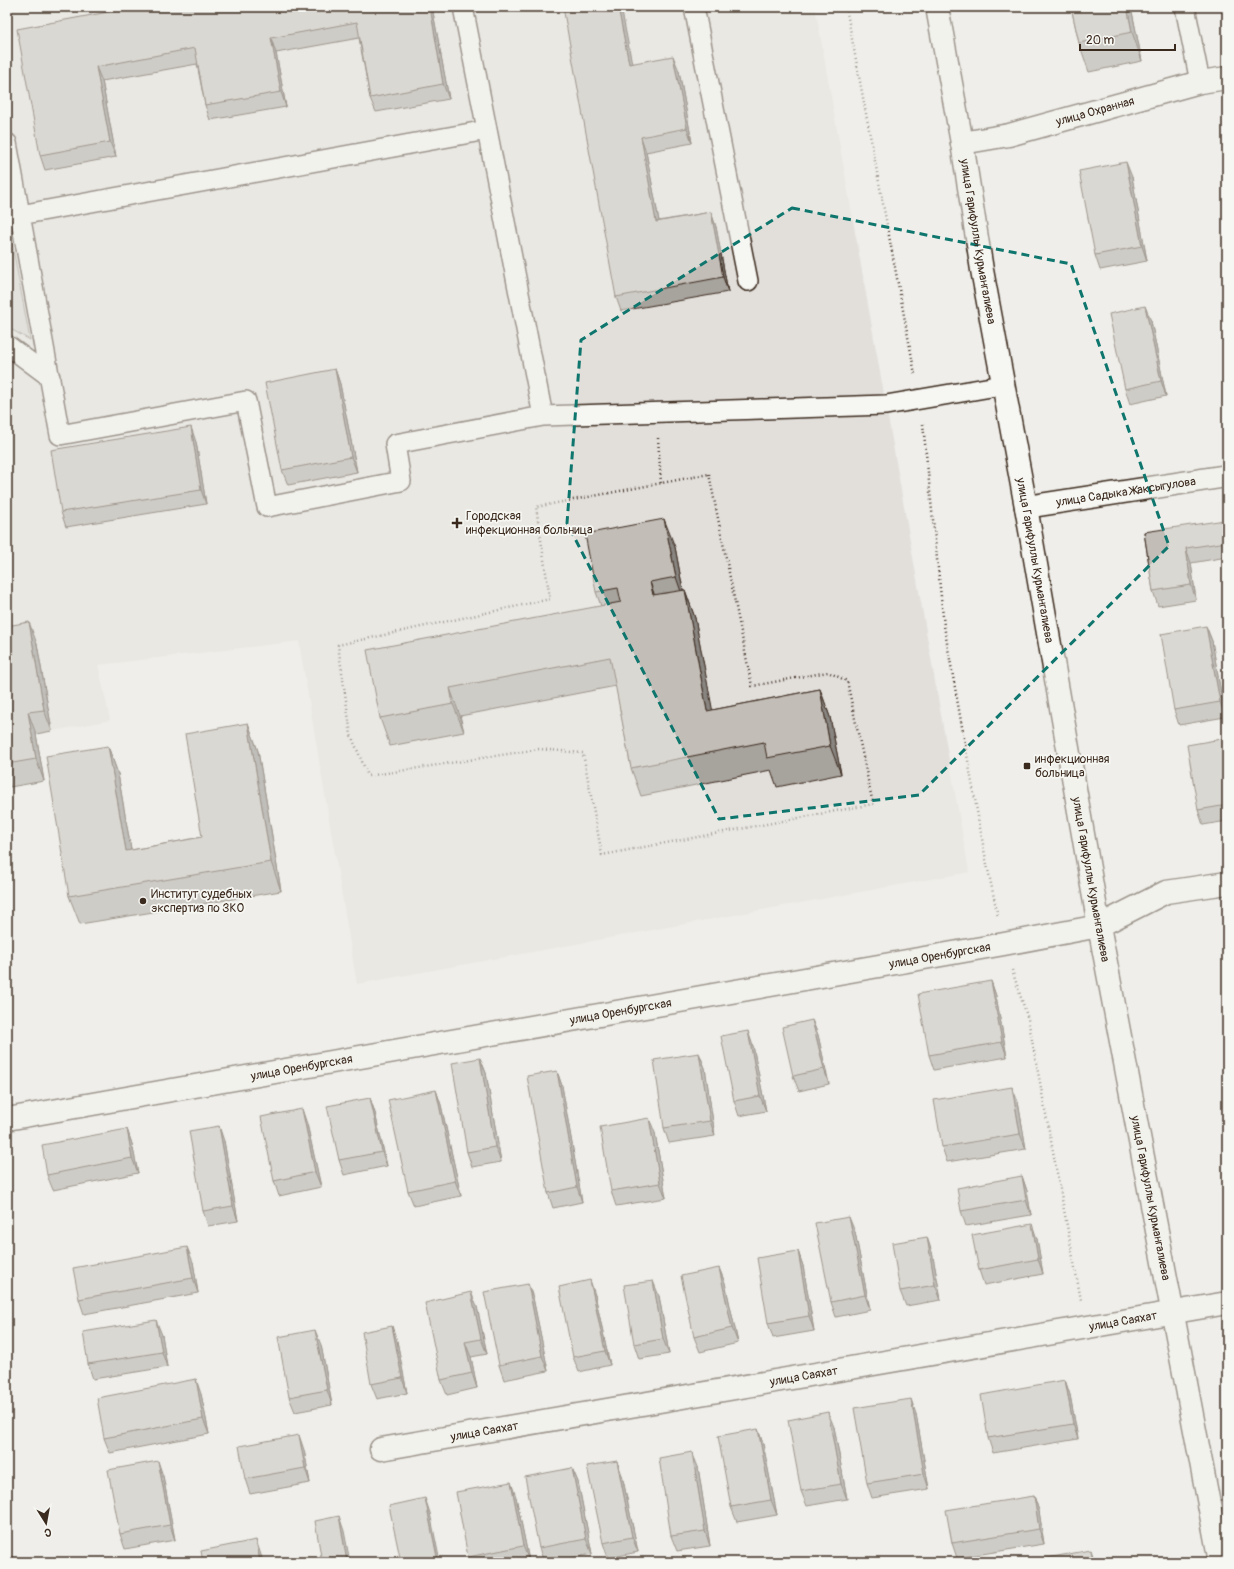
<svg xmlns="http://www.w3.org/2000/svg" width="1234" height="1569" font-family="Pangolin,sans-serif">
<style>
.built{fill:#e2dfdb}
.green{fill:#d4d1cc;stroke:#887e75}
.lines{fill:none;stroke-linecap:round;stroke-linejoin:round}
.lane-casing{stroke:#3b2a1e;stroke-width:22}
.street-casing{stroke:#3b2a1e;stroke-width:25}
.secondary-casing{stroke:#3b2a1e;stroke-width:25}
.path{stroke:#3b2a1e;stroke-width:2.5;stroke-dasharray:1 3;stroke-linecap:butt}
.lane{stroke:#f6f6f2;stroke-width:19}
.street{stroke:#f6f6f2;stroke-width:22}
.secondary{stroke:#f6f6f2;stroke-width:22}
.wall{fill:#a7a39d;stroke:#3b2a1e}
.shaded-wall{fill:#888480;stroke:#3b2a1e}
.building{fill:#c2bdb7;stroke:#3b2a1e}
.marked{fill:none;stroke:#0f766e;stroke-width:3;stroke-dasharray:8 5;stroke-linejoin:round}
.poi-dot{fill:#3b2a1e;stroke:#f6f6f2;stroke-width:1.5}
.labels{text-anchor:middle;stroke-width:3.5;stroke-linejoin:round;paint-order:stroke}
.street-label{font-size:12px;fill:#3b2a1e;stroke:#f6f6f2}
.poi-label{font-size:12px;fill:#3b2a1e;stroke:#f6f6f2;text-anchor:start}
</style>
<rect width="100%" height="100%" fill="#efeeea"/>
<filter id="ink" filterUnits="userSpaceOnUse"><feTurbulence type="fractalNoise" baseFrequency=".025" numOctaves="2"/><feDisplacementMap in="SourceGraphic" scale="8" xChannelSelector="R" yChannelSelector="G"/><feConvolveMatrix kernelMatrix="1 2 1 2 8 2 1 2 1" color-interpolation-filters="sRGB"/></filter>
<g filter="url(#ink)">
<!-- built -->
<path class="built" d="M7 7H815L969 872 357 984 299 641 98 665 110 720 36 734 44 781 10 787 7 770Z"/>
<!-- green -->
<path class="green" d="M7 216 30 340 7 327Z"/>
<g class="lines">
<!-- lane casing -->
<g class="lane-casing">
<path id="lane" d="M463 7 543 416 886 405 1003 385
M694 7 748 281
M1185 7 1200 82
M7 143 60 435 246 401 267 507 401 481 395 444 543 416
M20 215 487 130
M7 345 50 377"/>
</g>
<!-- street casing -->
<g class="street-casing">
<g id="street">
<path id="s1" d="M962 143 1009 135 1200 82 1227 78"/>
<path id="s2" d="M1026 507 1227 476"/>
<path id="s3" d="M7 1119 1004 944 1099 926 1166 892 1227 883"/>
<path id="s4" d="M381 1449 1227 1303"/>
</g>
</g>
<!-- secondary casing -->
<g class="secondary-casing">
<g id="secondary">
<path id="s5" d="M937 7 962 143 982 270 1026 507 1099 926 1220 1562"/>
</g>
</g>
<!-- path -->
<path class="path" d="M846 7 915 374
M923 424 944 626 984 850 998 917
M658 438 661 483
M709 474 752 686 828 672 847 681 873 804 602 855 583 753 539 749 368 776 351 735 338 645 550 599 536 507Z
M1012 970 1028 1019 1081 1300"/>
<!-- lane -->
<use href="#lane" class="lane"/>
<!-- street -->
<use href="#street" class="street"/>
<!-- secondary -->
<use href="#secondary" class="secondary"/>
</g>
<!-- wall -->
<path class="wall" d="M135 7H432L449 99 376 112 370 98 359 38 276 53 286 107 210 120 205 105 197 64 102 81 116 157 45 170 40 155Z
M1071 7H1131L1142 61 1089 72 1079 43Z
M632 63 679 71 692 143 646 152 659 221 711 212 716 227 728 292 621 311 616 297Z
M1132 177 1147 261 1100 270 1095 255Z
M1151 321 1166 396 1130 404 1125 389Z
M335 369 340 384 357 472 288 485 282 470Z
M196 442 206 504 66 527 61 512Z
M1227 526V557L1191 563 1196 600 1158 606 1153 591 1144 532Z
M675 547 683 590H685L695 618 712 710 820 689 830 717 841 774 777 787 771 770 641 796 631 768 616 686 460 716 464 732 390 746 380 718 601 606 596 592Z
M7 626 37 644 52 731 36 734 44 781 10 787 7 779Z
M1206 626 1212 641 1225 717 1179 725 1174 710Z
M248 723 258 751 281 891 80 924 69 896 108 746 118 774 131 850 202 837Z
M1227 738V821L1203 825 1198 810Z
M991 981 996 996 1007 1057 934 1070 929 1055Z
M812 1020 818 1035 829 1084 799 1091 793 1076Z
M753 1046 766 1111 739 1116 734 1101Z
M699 1053 705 1068 715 1136 669 1143 664 1128Z
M480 1058 486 1073 501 1162 472 1167 467 1152Z
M557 1071 562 1086 582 1202 553 1208 548 1193Z
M436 1090 441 1105 461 1196 414 1206 408 1191Z
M370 1098 375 1113 387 1166 344 1175 339 1160Z
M1018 1102 1026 1149 947 1162 942 1147Z
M307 1124 321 1187 279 1196 274 1181Z
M127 1129 132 1144 138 1173 53 1190 47 1175Z
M655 1133 666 1198 616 1206 611 1191Z
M224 1141 238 1221 208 1226 203 1211Z
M1022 1176 1027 1191 1031 1215 966 1226 961 1211Z
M855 1232 870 1310 836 1317 831 1302Z
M1037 1239 1043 1274 984 1285 979 1270Z
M798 1251 803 1266 814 1331 773 1338 768 1323Z
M932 1252 941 1300 906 1306 900 1291Z
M193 1262 198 1293 84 1314 79 1299Z
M719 1268 725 1283 738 1343 700 1352 694 1337Z
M528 1284 533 1298 548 1371 504 1380 499 1365Z
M595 1295 610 1365 579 1372 573 1357Z
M659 1296 669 1354 639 1359 634 1344Z
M477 1307 487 1354 471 1357 477 1388 447 1395 441 1380Z
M162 1335 167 1367 93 1379 88 1364Z
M397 1341 407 1393 377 1399 371 1384Z
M321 1345 332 1405 295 1412 289 1397Z
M1065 1380 1070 1395 1078 1439 993 1453 988 1438Z
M201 1394 209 1434 110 1453 104 1438Z
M916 1414 929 1489 872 1498 867 1483Z
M834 1427 847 1499 807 1506 801 1491Z
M758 1429 763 1444 777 1515 737 1522 731 1507Z
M304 1450 310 1483 250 1494 245 1479Z
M698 1467 710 1546 677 1551 671 1536Z
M572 1468 578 1482 592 1554 549 1562H544L539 1548Z
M622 1475 638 1552 608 1558 603 1543Z
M163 1476 175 1540 125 1549 120 1534Z
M1034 1496 1039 1511 1044 1544 957 1558 952 1543Z
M516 1497 529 1561 524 1562H470L468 1557Z"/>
<!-- shaded-wall -->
<path class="shaded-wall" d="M430 7H432L449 99 443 84Z
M618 7H621L635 79 629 64Z
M1127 7H1131L1142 61 1132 32Z
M271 38 276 53 286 107 281 92Z
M673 56 679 71 692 143 687 128Z
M96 67 102 81 116 157 110 142Z
M641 137 646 152 662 237 656 222Z
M1126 162 1132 177 1147 261 1142 246Z
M711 212 716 227 728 292 723 277Z
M1145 306 1151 321 1166 396 1161 381Z
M335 369 340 384 357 472 351 457Z
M191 427 196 442 206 504 201 490Z
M664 519 675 547 686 606 676 577Z
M1186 548 1191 563 1196 600 1191 585Z
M650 582 660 611 653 595Z
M685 590 695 618 718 739 707 711Z
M29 622 37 644 52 731 44 710Z
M1206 626 1212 641 1225 717 1220 702Z
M450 688 460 716 464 732 453 704Z
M820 689 830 717 841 774 830 746Z
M28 712 36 734 44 781 36 759Z
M248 723 258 751 281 891 271 862Z
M108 746 118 774 136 879 126 851Z
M991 981 996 996 1007 1057 1002 1042Z
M812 1020 818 1035 829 1084 824 1069Z
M748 1031 753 1046 766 1111 760 1096Z
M699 1053 705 1068 715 1136 710 1121Z
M480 1058 486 1073 501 1162 495 1147Z
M557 1071 562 1086 582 1202 577 1187Z
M1012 1087 1018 1102 1026 1149 1020 1134Z
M436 1090 441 1105 461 1196 455 1181Z
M370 1098 375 1113 387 1166 382 1152Z
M302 1109 307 1124 321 1187 315 1172Z
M649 1118 655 1133 666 1198 660 1183Z
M219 1126 224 1141 238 1221 233 1206Z
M127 1129 132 1144 138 1173 132 1158Z
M1022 1176 1027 1191 1031 1215 1026 1200Z
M849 1217 855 1232 870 1310 865 1295Z
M1032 1224 1037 1239 1043 1274 1038 1259Z
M927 1237 932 1252 941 1300 935 1285Z
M187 1247 193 1262 198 1293 193 1278Z
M798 1251 803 1266 814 1331 809 1316Z
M719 1268 725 1283 738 1343 732 1328Z
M590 1280 595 1295 610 1365 605 1351Z
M653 1281 659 1296 669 1354 663 1339Z
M528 1284 533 1298 548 1371 542 1356Z
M471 1292 477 1307 487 1354 481 1339Z
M156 1320 162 1335 167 1367 162 1352Z
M392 1326 397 1341 407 1393 402 1378Z
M315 1330 321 1345 332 1405 327 1390Z
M465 1342 471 1357 477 1388 472 1373Z
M196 1379 201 1394 209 1434 203 1419Z
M1065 1380 1070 1395 1078 1439 1073 1424Z
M911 1399 916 1414 929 1489 924 1474Z
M828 1412 834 1427 847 1499 841 1484Z
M758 1429 763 1444 777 1515 771 1500Z
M299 1435 304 1450 310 1483 305 1468Z
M692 1452 698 1467 710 1546 705 1531Z
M158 1461 163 1476 175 1540 170 1525Z
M617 1461 622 1475 638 1552 632 1537Z
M572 1468 578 1482 592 1554 586 1539Z
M511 1482 516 1497 529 1561 523 1546Z
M1034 1496 1039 1511 1044 1544 1039 1529Z
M425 1498 430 1513 440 1562H438Z
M339 1516 344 1531 350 1562H347Z
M256 1540 261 1555 263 1562H260Z
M1091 1550 1095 1562H1093Z"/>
<!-- building -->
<path class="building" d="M135 7H430L443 84 370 98 357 22 271 38 281 92 205 105 195 48 96 67 110 142 40 155 17 29Z
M563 7H618L629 64 673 56 687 128 641 137 656 222 711 212 723 277 616 297Z
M1071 7H1127L1132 32 1079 43Z
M1126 162 1142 246 1095 255 1079 171Z
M1145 306 1161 381 1125 389 1109 314Z
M335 369 351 457 282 470 265 383Z
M191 427 201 490 61 512 51 450Z
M664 519 676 577 650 582 653 595 685 590 707 711 820 689 830 746 767 758 764 742 631 768 610 657 450 688 453 704 380 718 367 650 621 602 618 588 596 592 585 534Z
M1225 520 1227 533V542L1186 548 1191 585 1153 591 1144 532Z
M29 622 44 710 28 712 36 759 7 764V626Z
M1206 626 1220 702 1174 710 1161 634Z
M248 723 271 862 69 896 46 756 108 746 126 851 202 837 185 734Z
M1227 738V805L1198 810 1187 745Z
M1225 858H1227V869Z
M991 981 1002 1042 929 1055 918 994Z
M812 1020 824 1069 793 1076 782 1027Z
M748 1031 760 1096 734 1101 721 1036Z
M699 1053 710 1121 664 1128 654 1060Z
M480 1058 495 1147 467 1152 452 1063Z
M557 1071 577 1187 548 1193 527 1076Z
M1012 1087 1020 1134 942 1147 934 1100Z
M436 1090 455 1181 408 1191 388 1100Z
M370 1098 382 1152 339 1160 327 1106Z
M302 1109 315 1172 274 1181 261 1117Z
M649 1118 660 1183 611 1191 600 1127Z
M219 1126 233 1206 203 1211 189 1131Z
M127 1129 132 1158 47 1175 42 1145Z
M1022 1176 1026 1200 961 1211 957 1188Z
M849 1217 865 1295 831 1302 815 1223Z
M1032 1224 1038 1259 979 1270 972 1235Z
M927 1237 935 1285 900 1291 892 1243Z
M187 1247 193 1278 79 1299 73 1268Z
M798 1251 809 1316 768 1323 757 1258Z
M719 1268 732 1328 694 1337 681 1276Z
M590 1280 605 1351 573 1357 559 1287Z
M653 1281 663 1339 634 1344 624 1285Z
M528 1284 542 1356 499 1365 484 1292Z
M471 1292 481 1339 465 1342 472 1373 441 1380 425 1303Z
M156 1320 162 1352 88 1364 83 1332Z
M392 1326 402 1378 371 1384 362 1332Z
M315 1330 327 1390 289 1397 278 1337Z
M196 1379 203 1419 104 1438 97 1398Z
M1065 1380 1073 1424 988 1438 981 1395Z
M911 1399 924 1474 867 1483 854 1408Z
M828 1412 841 1484 801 1491 788 1420Z
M758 1429 771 1500 731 1507 718 1436Z
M299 1435 305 1468 245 1479 239 1446Z
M692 1452 705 1531 671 1536 659 1458Z
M158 1461 170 1525 120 1534 108 1470Z
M617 1461 632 1537 603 1543 587 1466Z
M572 1468 586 1539 539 1548 525 1477Z
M511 1482 523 1546 468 1557 456 1492Z
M1034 1496 1039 1529 952 1543 946 1510Z
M425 1498 438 1562H401L389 1506Z
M339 1516 347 1562H322L315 1521Z
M256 1540 260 1562H203L201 1551Z
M1091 1550 1093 1562H1024Z"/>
</g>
<!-- marked area -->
<path d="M0 0H1234V1569H0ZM792 208 1071 264 1169 546 919 795 719 819 567 523 581 340Z" fill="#efeeea" fill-opacity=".55" fill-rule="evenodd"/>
<path class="marked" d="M792 208 1071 264 1169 546 919 795 719 819 567 523 581 340Z"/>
<!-- markers -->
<g class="poi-dot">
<path d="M455 517h4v4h4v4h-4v4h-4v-4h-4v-4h4z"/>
<rect x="1023" y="762" width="8" height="8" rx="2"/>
<circle cx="143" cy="901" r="4"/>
</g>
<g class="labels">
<!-- street labels -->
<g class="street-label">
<text dy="4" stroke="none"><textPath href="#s1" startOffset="137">улица Охранная</textPath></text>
<text dy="4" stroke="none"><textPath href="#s5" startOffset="238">улица Гарифуллы Курмангалиева</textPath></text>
<text dy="4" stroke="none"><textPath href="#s2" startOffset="101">улица Садыка Жаксыгулова</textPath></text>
<text dy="4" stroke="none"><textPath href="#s5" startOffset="562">улица Гарифуллы Курмангалиева</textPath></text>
<text dy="4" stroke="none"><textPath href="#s5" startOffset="886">улица Гарифуллы Курмангалиева</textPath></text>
<text dy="4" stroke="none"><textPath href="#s3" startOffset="947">улица Оренбургская</textPath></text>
<text dy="4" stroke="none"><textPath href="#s3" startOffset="623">улица Оренбургская</textPath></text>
<text dy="4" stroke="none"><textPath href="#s3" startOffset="299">улица Оренбургская</textPath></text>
<text dy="4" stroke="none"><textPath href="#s5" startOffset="1210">улица Гарифуллы Курмангалиева</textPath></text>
<text dy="4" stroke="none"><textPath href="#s4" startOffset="753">улица Саяхат</textPath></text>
<text dy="4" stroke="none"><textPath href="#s4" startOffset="429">улица Саяхат</textPath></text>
<text dy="4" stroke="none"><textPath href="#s4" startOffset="105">улица Саяхат</textPath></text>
</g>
<!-- poi labels -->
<g class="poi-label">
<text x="466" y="520">Городская<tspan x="466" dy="14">инфекционная больница</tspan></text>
<text x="1035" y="763">инфекционная<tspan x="1035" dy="14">больница</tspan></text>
<text x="151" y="898">Институт судебных<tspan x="151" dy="14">экспертиз по ЗКО</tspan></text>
</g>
</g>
<!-- margin -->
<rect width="1234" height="1569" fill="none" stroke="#f6f6f2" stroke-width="24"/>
<rect x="12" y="12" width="1210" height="1545" fill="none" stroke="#3b2a1e" stroke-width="1.5" filter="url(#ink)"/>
<!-- north arrow -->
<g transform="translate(46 1523) rotate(169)" stroke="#f6f6f2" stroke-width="3" paint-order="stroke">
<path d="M0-3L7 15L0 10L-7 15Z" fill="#3b2a1e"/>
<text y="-6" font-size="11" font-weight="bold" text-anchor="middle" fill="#3b2a1e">С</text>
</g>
<!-- scale -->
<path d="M1080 44v6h95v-6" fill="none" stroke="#3b2a1e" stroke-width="2"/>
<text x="1086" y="44" font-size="12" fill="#3b2a1e" stroke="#f6f6f2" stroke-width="3" paint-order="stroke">20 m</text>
</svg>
